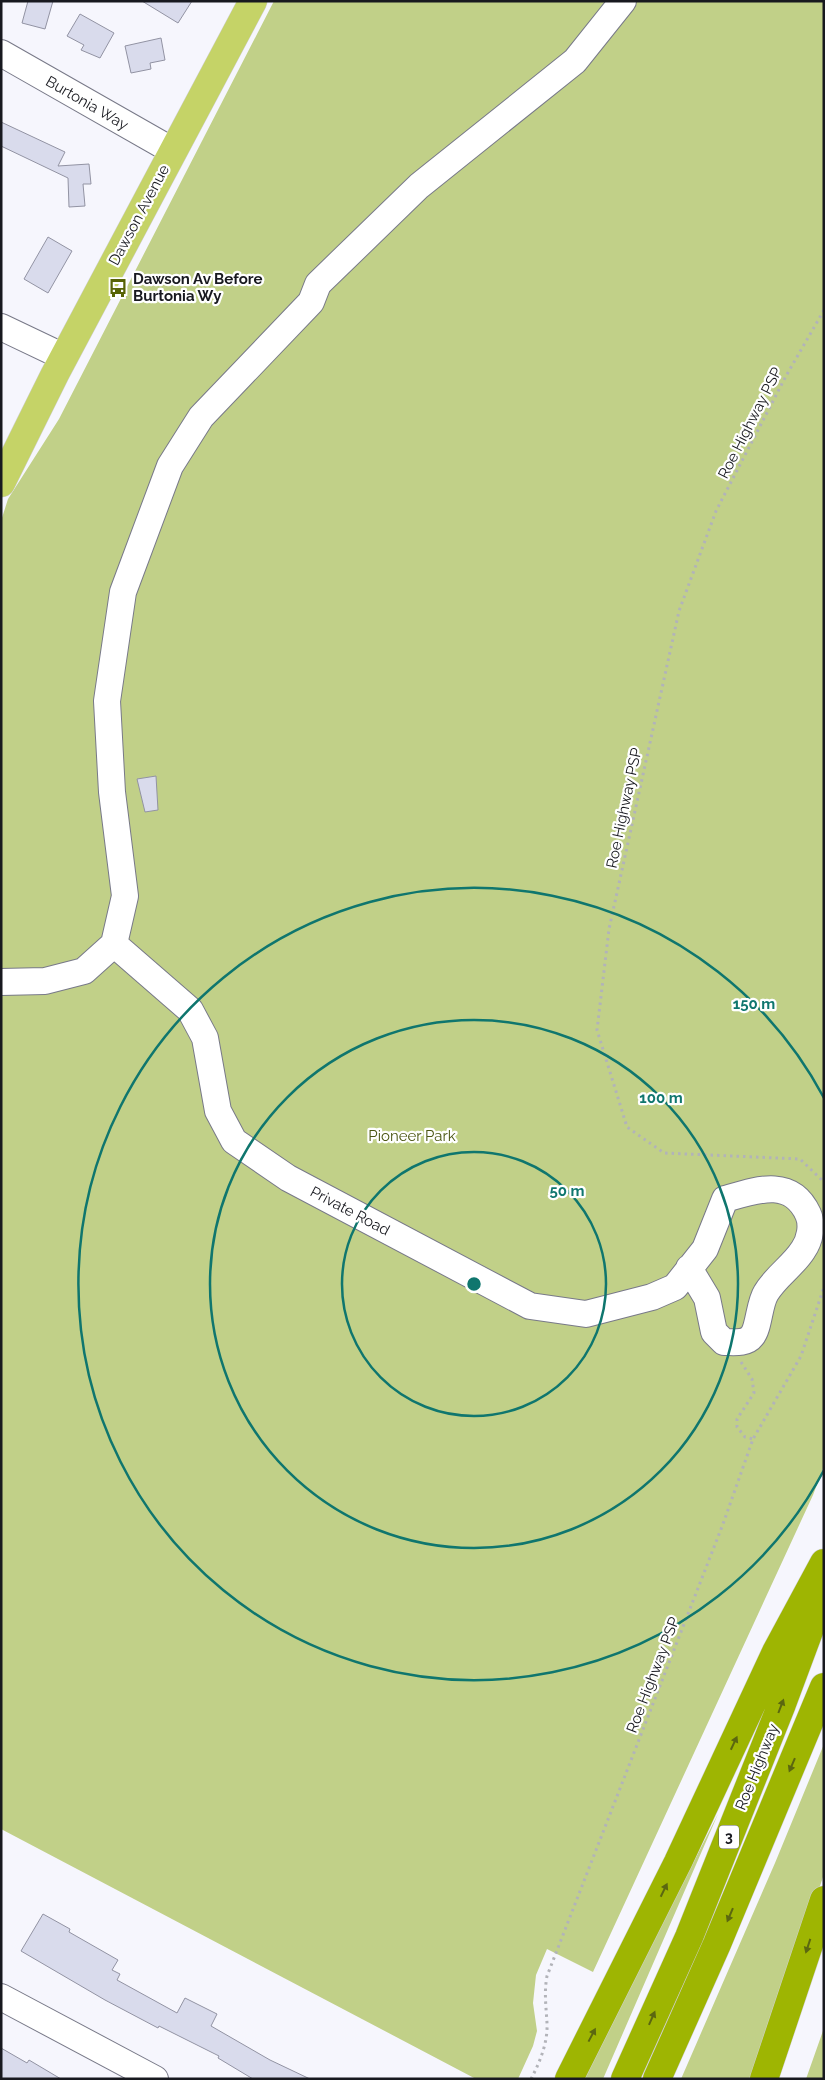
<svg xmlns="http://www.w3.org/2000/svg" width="825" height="2080" font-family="Raleway,sans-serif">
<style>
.green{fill:#c1d088}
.building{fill:#d9dbec;stroke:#9293a3}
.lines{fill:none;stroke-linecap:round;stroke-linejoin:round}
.minor-casing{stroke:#787988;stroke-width:28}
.major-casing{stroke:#d1d1d2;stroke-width:29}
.highway-casing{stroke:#d1d1d2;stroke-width:29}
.path{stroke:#b2b3b9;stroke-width:3;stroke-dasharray:2.5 4;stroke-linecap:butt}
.minor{stroke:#fff;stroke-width:26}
.major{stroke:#c5d367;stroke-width:28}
.highway{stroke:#9eb502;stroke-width:28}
.oneway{fill:#5b6710}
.ring{fill:none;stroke:#0f766e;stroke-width:2.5}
.labels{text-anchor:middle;stroke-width:4.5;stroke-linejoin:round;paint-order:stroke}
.shield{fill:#fff;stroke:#5d5e62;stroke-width:1}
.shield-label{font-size:14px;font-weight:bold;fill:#18191f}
.street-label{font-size:15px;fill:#18191f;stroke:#fff}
.poi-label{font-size:15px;font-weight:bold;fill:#18191f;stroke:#fff;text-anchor:start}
.park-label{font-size:15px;fill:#4a5511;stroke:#fff}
.centre{fill:#0f766e;stroke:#fff;stroke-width:2.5}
.ring-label{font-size:15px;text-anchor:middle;font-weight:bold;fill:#0f766e;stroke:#fff;stroke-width:4.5;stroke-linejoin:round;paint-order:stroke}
</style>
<rect width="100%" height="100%" fill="#f6f6fd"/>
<!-- green -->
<path class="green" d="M274 1H824V1466L813 1495 593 1972 547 1949 536 1975 533 2003 537 2031 533 2046 518 2079H476L1 1829V521L8 499 59 419Z
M824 1744V1874L756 2079H681L775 1863Z
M718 1814 603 2079H583Z
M824 2028V2079H806Z"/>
<!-- building -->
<path class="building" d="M28 1H53L45 29 22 23Z
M142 1H192L178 23Z
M80 14 114 33 100 58 81 50 84 45 67 36Z
M161 38 165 60 150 63 151 69 131 73 125 46Z
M1 122 65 152 58 166 89 164 91 184H83L85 206 69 207 68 178 1 146Z
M48 237 72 251 48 293 24 279Z
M156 776 158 810 145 812 137 779Z
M43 1914 70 1929 69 1932 118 1960 112 1970 120 1974 117 1980 177 2013 185 1998 217 2014 211 2026 270 2060 310 2079H253L218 2058 219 2056 159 2026 158 2028 105 2000 21 1951Z
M1 2048 27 2063 29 2060 61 2079H1Z"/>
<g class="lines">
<!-- minor casing -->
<g class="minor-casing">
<path id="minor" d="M1 53 173 151
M1 327 64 357
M114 944 190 1010 205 1038 218 1111 234 1141 288 1178 530 1306 586 1314 652 1297 675 1287 705 1249 725 1199C756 1190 791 1177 808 1214 813 1225 810 1240 803 1250 793 1266 776 1276 766 1293 759 1304 759 1328 752 1336 746 1344 733 1342 724 1342L714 1332 707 1298 689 1268
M1 982 45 981 84 971 114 944 125 896 112 792 107 701 123 592 170 466 201 417 311 302 318 284 419 186 575 61 623 1
M1 1997 155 2079"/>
</g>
<!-- major casing -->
<g class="major-casing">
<path id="major" d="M1 483 55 374 253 1"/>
</g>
<!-- highway casing -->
<g class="highway-casing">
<path id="highway" d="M569 2079 678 1862 776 1652 824 1563
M625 2079 689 1937 782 1704 821 1599
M657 2079 717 1944 824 1687
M764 2079 824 1900"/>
</g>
<!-- path -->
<path class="path" d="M824 310 786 376 716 511 679 611 609 929 597 1030 627 1127 664 1153 800 1159 824 1182
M741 1362 752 1379 754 1393 737 1419V1427L745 1437 753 1439
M531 2079C540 2062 548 2042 547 2023 546 2006 544 1992 547 1976L723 1524 753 1439 801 1356 824 1287"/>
<!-- minor -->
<use href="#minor" class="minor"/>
<!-- major -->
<use href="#major" class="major"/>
<!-- highway -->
<use href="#highway" class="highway"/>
</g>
<!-- one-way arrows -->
<defs><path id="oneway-solid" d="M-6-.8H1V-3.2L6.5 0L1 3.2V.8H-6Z" transform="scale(1.25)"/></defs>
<g class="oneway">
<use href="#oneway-solid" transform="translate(781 1706) rotate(-69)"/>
<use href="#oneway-solid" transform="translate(734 1743) rotate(-65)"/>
<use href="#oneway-solid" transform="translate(792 1765) rotate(113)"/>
<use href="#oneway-solid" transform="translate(664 1890) rotate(-64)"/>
<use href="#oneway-solid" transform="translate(730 1915) rotate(113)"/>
<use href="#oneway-solid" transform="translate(808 1946) rotate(108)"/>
<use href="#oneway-solid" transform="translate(652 2018) rotate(-66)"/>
<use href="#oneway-solid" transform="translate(592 2035) rotate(-62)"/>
</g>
<!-- distance rings -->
<g class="ring">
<circle cx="474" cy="1284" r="132"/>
<circle cx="474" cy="1284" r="264"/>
<path d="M824 1470A396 396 0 1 1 824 1098"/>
</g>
<!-- icons -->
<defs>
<g id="bus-bare" transform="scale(1.5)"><path d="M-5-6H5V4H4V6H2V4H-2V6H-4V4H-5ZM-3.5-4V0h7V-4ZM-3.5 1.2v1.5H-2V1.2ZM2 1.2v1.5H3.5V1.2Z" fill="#576306" stroke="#fff" stroke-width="2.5" paint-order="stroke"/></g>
</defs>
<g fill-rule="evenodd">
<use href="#bus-bare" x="118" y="288"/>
</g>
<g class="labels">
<!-- shield labels -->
<rect class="shield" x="719" y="1825.5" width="20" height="23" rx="4"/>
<g class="shield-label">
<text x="729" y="1842">3</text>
</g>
<!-- street labels -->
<g class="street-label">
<text transform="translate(87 103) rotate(30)" y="5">Burtonia Way</text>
<text transform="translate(139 215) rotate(-62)" y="5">Dawson Avenue</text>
<text transform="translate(750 423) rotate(-63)" y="5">Roe Highway PSP</text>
<text transform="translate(624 808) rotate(-78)" y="5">Roe Highway PSP</text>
<text transform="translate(350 1211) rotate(28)" y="5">Private Road</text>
<text transform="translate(653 1675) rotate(-69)" y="5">Roe Highway PSP</text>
<text transform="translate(757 1767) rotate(-68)" y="5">Roe Highway</text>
</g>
<!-- poi labels -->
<g class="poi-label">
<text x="133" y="284">Dawson Av Before<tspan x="133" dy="17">Burtonia Wy</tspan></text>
</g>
<!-- park labels -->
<g class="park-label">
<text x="412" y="1141">Pioneer Park</text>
</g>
</g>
<circle cx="474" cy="1284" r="8" class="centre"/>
<g class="ring-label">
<text x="754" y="1009">150 m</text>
<text x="661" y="1103">100 m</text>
<text x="567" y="1196">50 m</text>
</g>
<!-- border -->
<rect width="825" height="2080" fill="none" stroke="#18191f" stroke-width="5"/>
</svg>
